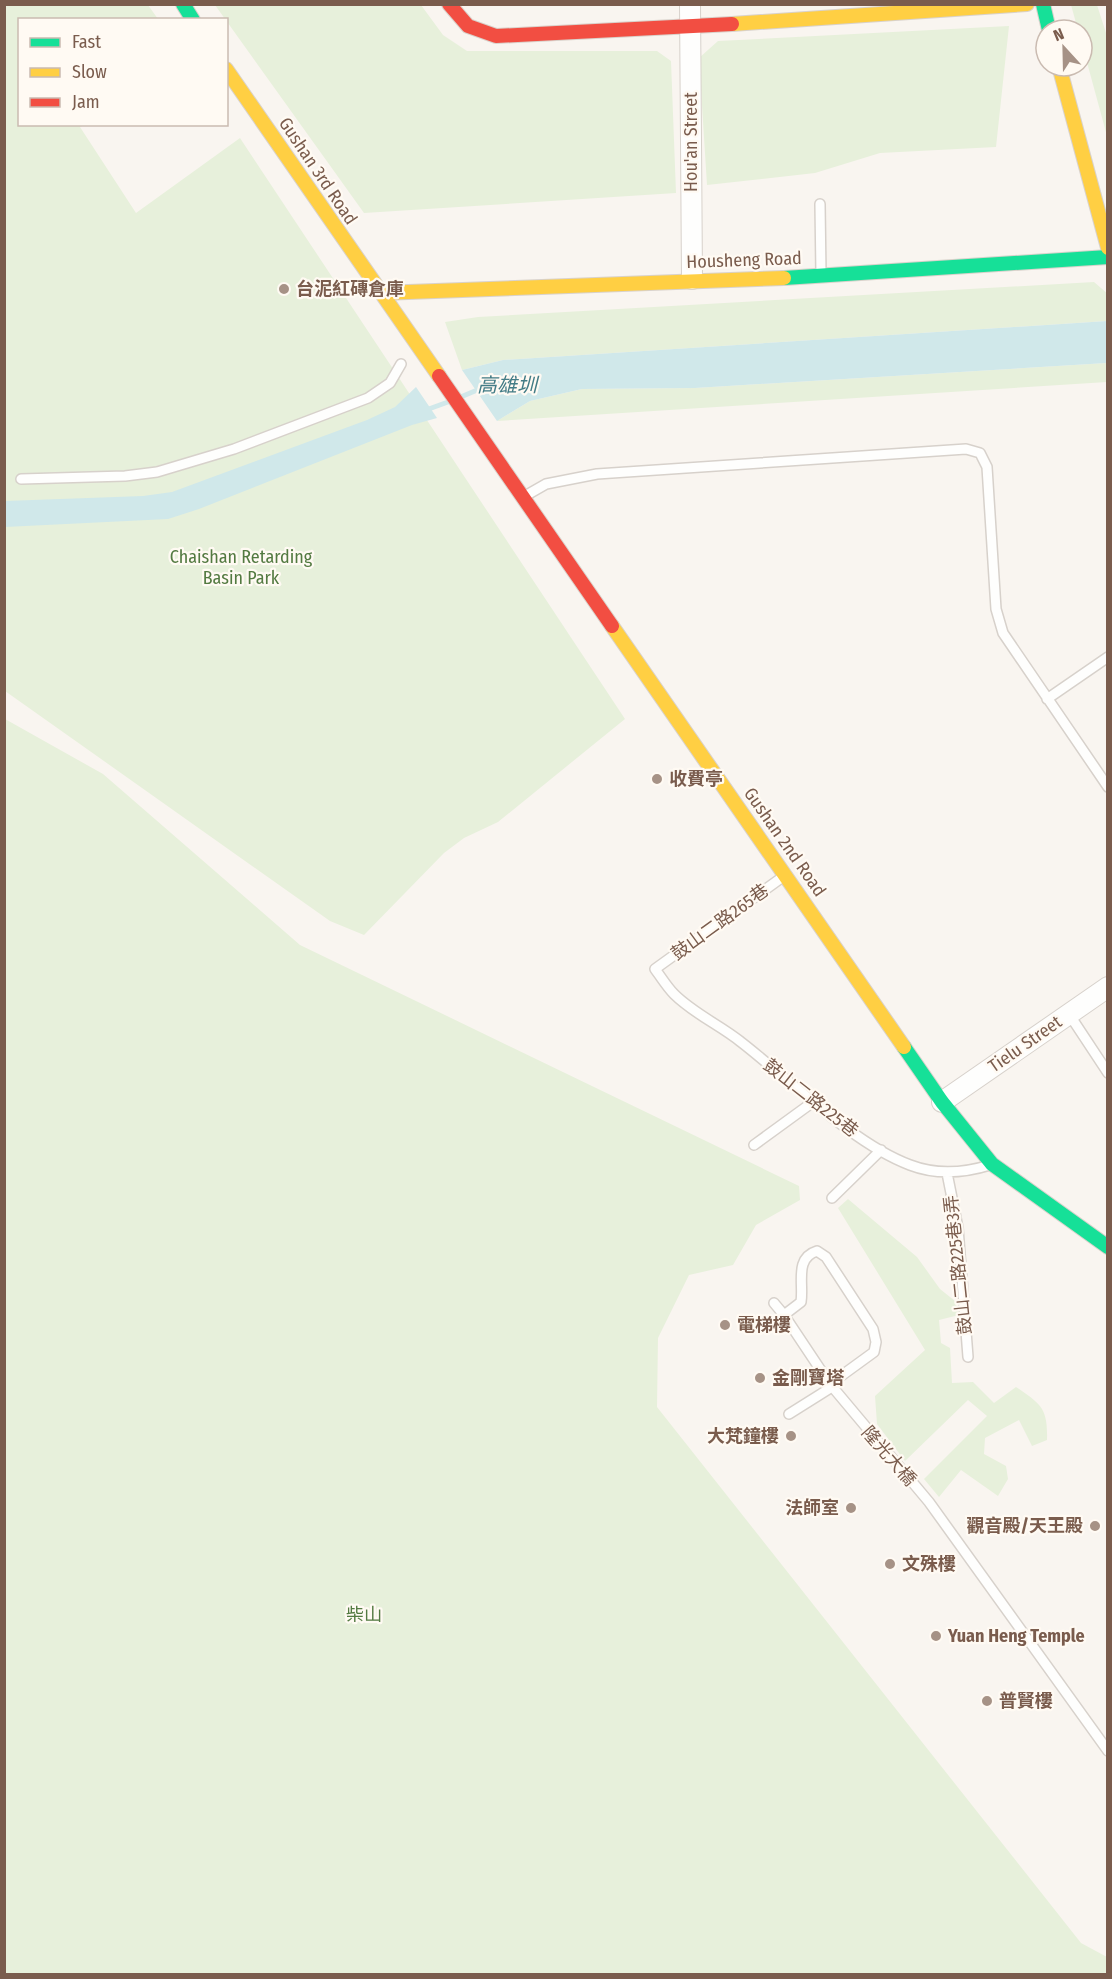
<svg xmlns="http://www.w3.org/2000/svg" width="1112" height="1979" font-family="'Fira Sans Condensed','Noto Sans TC',sans-serif">
<style>
.green{fill:#e7f0db}
.water{fill:#d0e8ea}
.lines{fill:none;stroke-linecap:round;stroke-linejoin:round}
.stream{stroke:#d0e8ea;stroke-width:5}
.lane-casing{stroke:#d7d1cb;stroke-width:12}
.street-casing{stroke:#d7d1cb;stroke-width:22}
.fast-casing{stroke:#d9d2cb;stroke-width:16}
.slow-casing{stroke:#d9d2cb;stroke-width:16}
.jam-casing{stroke:#d9d2cb;stroke-width:16}
.lane{stroke:#fefefd;stroke-width:9}
.street{stroke:#fefefd;stroke-width:20}
.fast{stroke:#16e098;stroke-width:14}
.slow{stroke:#ffcf43;stroke-width:14}
.jam{stroke:#f24e42;stroke-width:14}
.poi-dot{fill:#a69286;stroke:#fffaf3;stroke-width:2}
.labels{text-anchor:middle;stroke-width:4.5;stroke-linejoin:round;paint-order:stroke}
.street-label{font-size:18px;fill:#7a5c4d;stroke:#fffaf3}
.poi-label{font-size:18px;font-weight:bold;fill:#7a5c4d;stroke:#fffaf3;text-anchor:start}
.park-label{font-size:18px;fill:#537a41;stroke:#fffaf3}
.water-label{font-size:20px;font-style:italic;fill:#437c86;stroke:#fffaf3}
</style>
<rect width="100%" height="100%" fill="#f9f5f0"/>
<!-- green -->
<path class="green" d="M5 5H148L158 19 20 20V124L84 125 80 127 136 213 240 138 625 719 498 822 464 838 444 853 364 935 330 921 5 691Z
M215 5H421L443 35 467 51H657L671 61 676 193 364 213Z
M1071 5H1097L1107 36V136L1082 44V30H1078Z
M1009 26 996 147 880 153 815 173 707 185 699 58 718 41Z
M1094 282 1108 294 1107 321 503 360 462 370 445 322 478 317Z
M1107 363V382L497 421 530 401 582 389 695 388Z
M5 719 103 774 300 945 799 1186 800 1200 756 1225 733 1265 689 1275 658 1338 657 1407 1081 1943 1107 1957V1974H5Z
M848 1199 917 1257 940 1289 955 1301 959 1315 939 1320 941 1343 950 1348 952 1383 973 1382 994 1403 1016 1387C1041 1404 1048 1408 1047 1440L1032 1446 1019 1420 985 1438 984 1454 1006 1466 1008 1479 998 1496 961 1470 939 1497 924 1479 987 1416 968 1400 905 1461 877 1424 875 1396 925 1350 838 1208Z"/>
<!-- water -->
<path class="water" d="M1107 321V363L695 388 582 389 530 401 497 421 462 370 503 360Z
M416 387 437 418 412 425 199 509 168 519 5 527V501L143 496 172 492 367 420 395 407Z"/>
<g class="lines">
<!-- stream -->
<path class="stream" d="M463 396 482 388
M426 410 448 402"/>
<!-- lane casing -->
<g class="lane-casing">
<path id="lane" d="M820 204 821 274
M21 479 125 476 157 472 234 449 368 398 390 383 401 364
M525 496 546 484 597 474 966 449 980 453 987 467 996 609 1003 633 1108 787
M1047 699 1108 657
M784 876 655 969C661 977 667 987 674 994 694 1014 720 1025 741 1042 789 1079 853 1144 910 1165 936 1175 964 1173 990 1165
M1069 1014 1108 1073
M754 1145 813 1102
M947 1173 958 1228 968 1357
M832 1198 881 1150
M774 1303 784 1315
M830 1384 874 1352 876 1342 873 1329 826 1257 817 1251C794 1258 804 1284 801 1302L784 1315 830 1384 929 1502 1108 1751
M789 1414 832 1387"/>
</g>
<!-- street casing -->
<g class="street-casing">
<path id="street" d="M690 4 692 279
M942 1102 1108 987"/>
</g>
<!-- fast casing -->
<g class="fast-casing">
<path id="fast" d="M183 4 193 20
M1043 4 1049 30
M784 278 1108 257
M904 1047 942 1102 992 1164 1108 1247"/>
</g>
<!-- slow casing -->
<g class="slow-casing">
<path id="slow" d="M732 24 1027 4
M1059 66 1108 248
M226 69 439 376
M381 293 784 278
M612 626 904 1047"/>
</g>
<!-- jam casing -->
<g class="jam-casing">
<path id="jam" d="M449 4 468 26 496 36 732 24
M439 376 612 626"/>
</g>
<!-- lane -->
<use href="#lane" class="lane"/>
<!-- street -->
<use href="#street" class="street"/>
<!-- fast -->
<use href="#fast" class="fast"/>
<!-- slow -->
<use href="#slow" class="slow"/>
<!-- jam -->
<use href="#jam" class="jam"/>
</g>
<!-- markers -->
<g class="poi-dot">
<circle cx="284" cy="289" r="6"/>
<circle cx="657" cy="779" r="6"/>
<circle cx="725" cy="1325" r="6"/>
<circle cx="760" cy="1378" r="6"/>
<circle cx="791" cy="1436" r="6"/>
<circle cx="851" cy="1508" r="6"/>
<circle cx="1095" cy="1526" r="6"/>
<circle cx="890" cy="1564" r="6"/>
<circle cx="936" cy="1636" r="6"/>
<circle cx="987" cy="1701" r="6"/>
</g>
<g class="labels">
<!-- street labels -->
<g class="street-label">
<text transform="translate(691 142) rotate(-90)" y="6">Hou'an Street</text>
<text transform="translate(318 171) rotate(56)" y="6">Gushan 3rd Road</text>
<text transform="translate(744 260) rotate(-2)" y="6">Housheng Road</text>
<text transform="translate(785 842) rotate(55)" y="6">Gushan 2nd Road</text>
<text transform="translate(720 922) rotate(-36)" y="6">鼓山二路265巷</text>
<text transform="translate(1025 1044) rotate(-35)" y="6">Tielu Street</text>
<text transform="translate(811 1098) rotate(38)" y="6">鼓山二路225巷</text>
<text transform="translate(958 1265) rotate(-96)" y="6">鼓山二路225巷3弄</text>
<text transform="translate(889 1456) rotate(49)" y="6">隆光大橋</text>
</g>
<!-- poi labels -->
<g class="poi-label">
<text x="296" y="295">台泥紅磚倉庫</text>
<text x="669" y="785">收費亭</text>
<text x="737" y="1331">電梯樓</text>
<text x="772" y="1384">金剛寶塔</text>
<text x="779" y="1442" text-anchor="end">大梵鐘樓</text>
<text x="839" y="1514" text-anchor="end">法師室</text>
<text x="1083" y="1532" text-anchor="end">觀音殿/天王殿</text>
<text x="902" y="1570">文殊樓</text>
<text x="948" y="1642">Yuan Heng Temple</text>
<text x="999" y="1707">普賢樓</text>
</g>
<!-- park labels -->
<g class="park-label">
<text x="241" y="563">Chaishan Retarding<tspan x="241" dy="21">Basin Park</tspan></text>
<text x="364" y="1621">柴山</text>
</g>
<!-- water labels -->
<g class="water-label">
<text x="507" y="392">高雄圳</text>
</g>
</g>
<!-- border -->
<rect width="1112" height="1979" fill="none" stroke="#7a5c4d" stroke-width="12"/>
<!-- legend -->
<rect x="18" y="18" width="210" height="108" fill="#fffaf3" stroke="#cabbb1" stroke-width="1.5"/>
<rect x="30" y="38" width="30" height="9" fill="#16e098" stroke="#cabbb1" stroke-width="1.5"/>
<text x="72" y="48" font-size="18" fill="#7a5c4d">Fast</text>
<rect x="30" y="68" width="30" height="9" fill="#ffcf43" stroke="#cabbb1" stroke-width="1.5"/>
<text x="72" y="78" font-size="18" fill="#7a5c4d">Slow</text>
<rect x="30" y="98" width="30" height="9" fill="#f24e42" stroke="#cabbb1" stroke-width="1.5"/>
<text x="72" y="108" font-size="18" fill="#7a5c4d">Jam</text>
<!-- north arrow -->
<g transform="translate(1064 48) rotate(338)"><circle r="28" fill="#fffaf3" stroke="#cabbb1" stroke-width="1.5"/>
<path d="M0-4.5L10 22L0 15L-10 22Z" fill="#a69286"/>
<text y="-9" font-size="16" font-weight="bold" text-anchor="middle" fill="#7a5c4d">N</text>
</g>
</svg>
